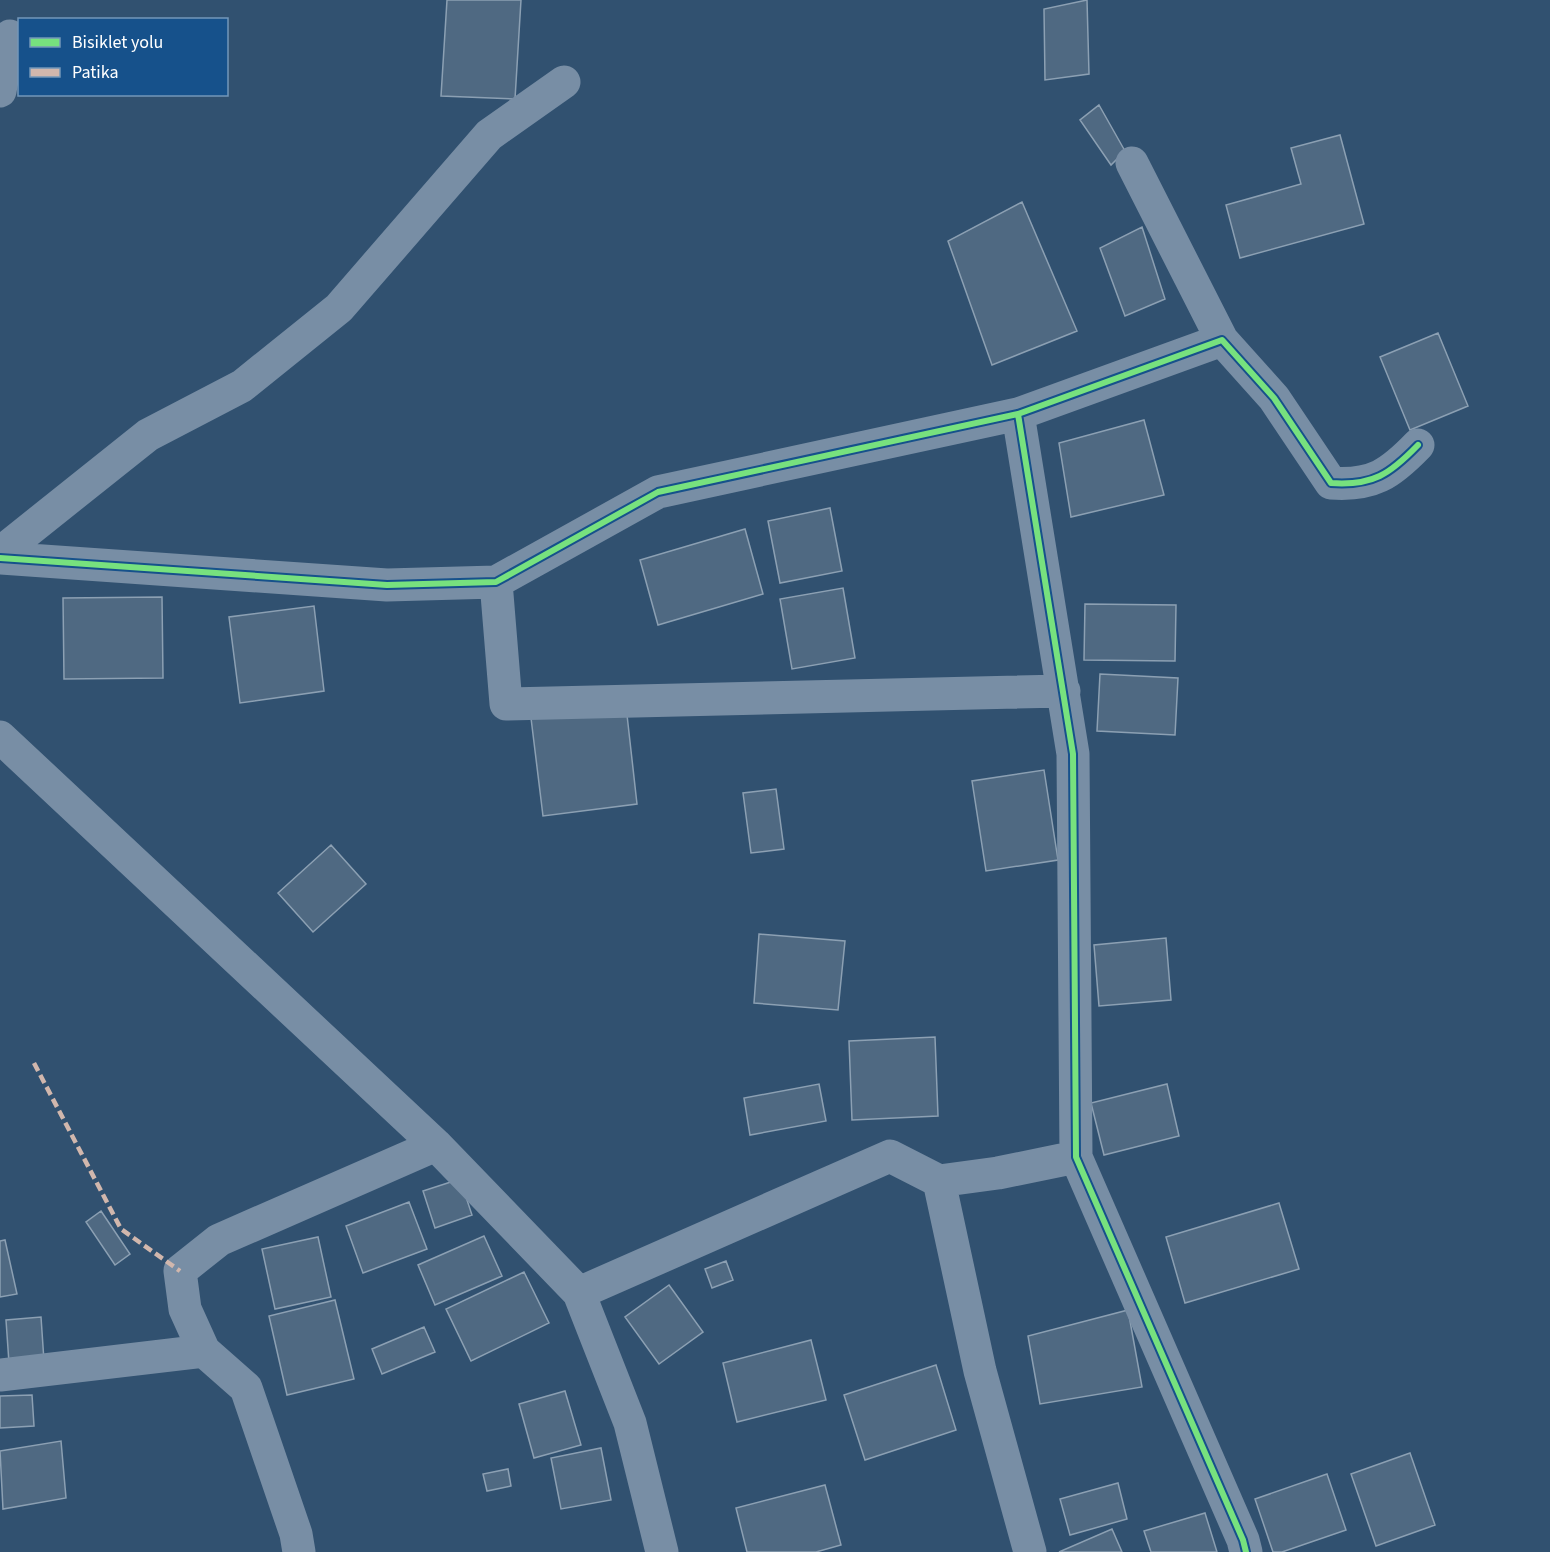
<svg xmlns="http://www.w3.org/2000/svg" width="1550" height="1552" font-family="'Source Sans 3',sans-serif">
<style>
.building{fill:#4f6982;stroke:#8ca0b3;stroke-width:1.5}
.lines{fill:none;stroke-linecap:round;stroke-linejoin:round}
.street{stroke:#788ea5;stroke-width:33}
.quiet{stroke:#d1b7ad;stroke-width:4.5;stroke-dasharray:9 4.5;stroke-linecap:butt}
.cycleway-casing{stroke:#16518b;stroke-width:10}
.cycleway{stroke:#77e17e;stroke-width:6}
</style>
<rect width="100%" height="100%" fill="#315170"/>
<!-- building -->
<path class="building" d="M447 0H521L515 99 441 96Z
M1087 0 1089 74 1045 80 1044 9Z
M1099 105 1125 151 1111 165 1080 120Z
M1340 135 1364 224 1240 258 1226 205 1301 184 1291 148Z
M1022 202 1077 331 992 365 948 241Z
M1142 227 1165 299 1125 316 1100 248Z
M1438 333 1468 406 1410 430 1380 357Z
M1144 420 1164 495 1071 517 1059 443Z
M830 508 842 571 780 583 768 521Z
M745 529 763 594 658 625 640 560Z
M843 588 855 658 792 669 780 599Z
M162 597 163 678 64 679 63 598Z
M1085 604 1176 605 1175 661 1084 660Z
M314 606 324 691 240 703 229 617Z
M1100 674 1178 678 1175 735 1097 731Z
M626 706 637 804 543 816 531 718Z
M1044 770 1058 860 986 871 972 781Z
M776 789 784 849 751 853 743 793Z
M331 845 366 884 313 932 278 893Z
M759 934 845 941 838 1010 754 1003Z
M1166 938 1171 1000 1099 1006 1094 945Z
M935 1037 938 1116 852 1120 849 1041Z
M819 1084 826 1121 750 1135 744 1098Z
M1167 1084 1179 1136 1104 1155 1091 1103Z
M460 1179 472 1215 435 1228 423 1191Z
M409 1202 427 1249 363 1273 346 1226Z
M1279 1203 1299 1269 1185 1303 1166 1237Z
M101 1211 130 1254 115 1265 86 1222Z
M484 1236 502 1276 435 1305 418 1265Z
M318 1237 331 1297 275 1309 262 1249Z
M5 1240 17 1294 0 1297V1241Z
M726 1261 733 1280 712 1288 705 1269Z
M524 1272 549 1323 471 1361 446 1309Z
M669 1285 703 1332 659 1364 625 1317Z
M335 1300 354 1379 287 1395 269 1316Z
M1128 1310 1142 1387 1040 1404 1028 1336Z
M41 1317 44 1361 9 1363 6 1320Z
M424 1327 435 1352 382 1374 372 1349Z
M811 1340 826 1400 737 1422 723 1363Z
M936 1365 956 1430 865 1460 844 1395Z
M565 1391 581 1445 534 1458 519 1404Z
M32 1395 34 1426 0 1428V1396Z
M61 1441 66 1498 3 1509 0 1451Z
M601 1448 611 1500 561 1509 551 1458Z
M1410 1453 1435 1525 1376 1546 1351 1474Z
M508 1469 511 1486 487 1491 483 1474Z
M1327 1474 1346 1530 1282 1552H1273L1255 1499Z
M1118 1483 1127 1519 1070 1535 1060 1499Z
M825 1485 841 1545 816 1552H747L736 1508Z
M1205 1513 1217 1552H1151L1144 1531Z
M1112 1529 1122 1552H1059Z"/>
<g class="lines">
<!-- street -->
<path class="street" d="M0 91 10 36
M1132 163 1222 340
M1018 414 1073 754 1076 1157 1243 1540 1246 1552
M0 553 148 435 242 386 339 308 489 135 564 82
M0 558 387 585 496 582 658 492 1018 414 1222 340 1274 398 1331 483C1373 486 1390 474 1418 445
M496 582 506 704 1064 691
M0 737 436 1145 579 1293 630 1423 662 1552
M939 1181 980 1371 1030 1552
M579 1293 890 1156 939 1181 998 1173 1076 1157
M0 1375 204 1351
M299 1552 296 1534 246 1388 204 1351 185 1309 180 1271 219 1240 436 1145"/>
<!-- quiet -->
<path class="quiet" d="M34 1063 121 1229 180 1271"/>
<!-- cycleway casing -->
<g class="cycleway-casing">
<path id="cycleway" d="M1018 414 1073 754 1076 1157 1243 1540 1246 1552
M0 558 387 585 496 582 658 492 1018 414 1222 340 1274 398 1331 483C1373 486 1390 474 1418 445"/>
</g>
<!-- cycleway -->
<use href="#cycleway" class="cycleway"/>
</g>
<!-- legend -->
<rect x="18" y="18" width="210" height="78" fill="#16518b" stroke="#7397b9" stroke-width="1.5"/>
<rect x="30" y="38" width="30" height="9" fill="#77e17e" stroke="#7397b9" stroke-width="1.5"/>
<text x="72" y="48" font-size="18" fill="#ffffff">Bisiklet yolu</text>
<rect x="30" y="68" width="30" height="9" fill="#d1b7ad" stroke="#7397b9" stroke-width="1.5"/>
<text x="72" y="78" font-size="18" fill="#ffffff">Patika</text>
</svg>
